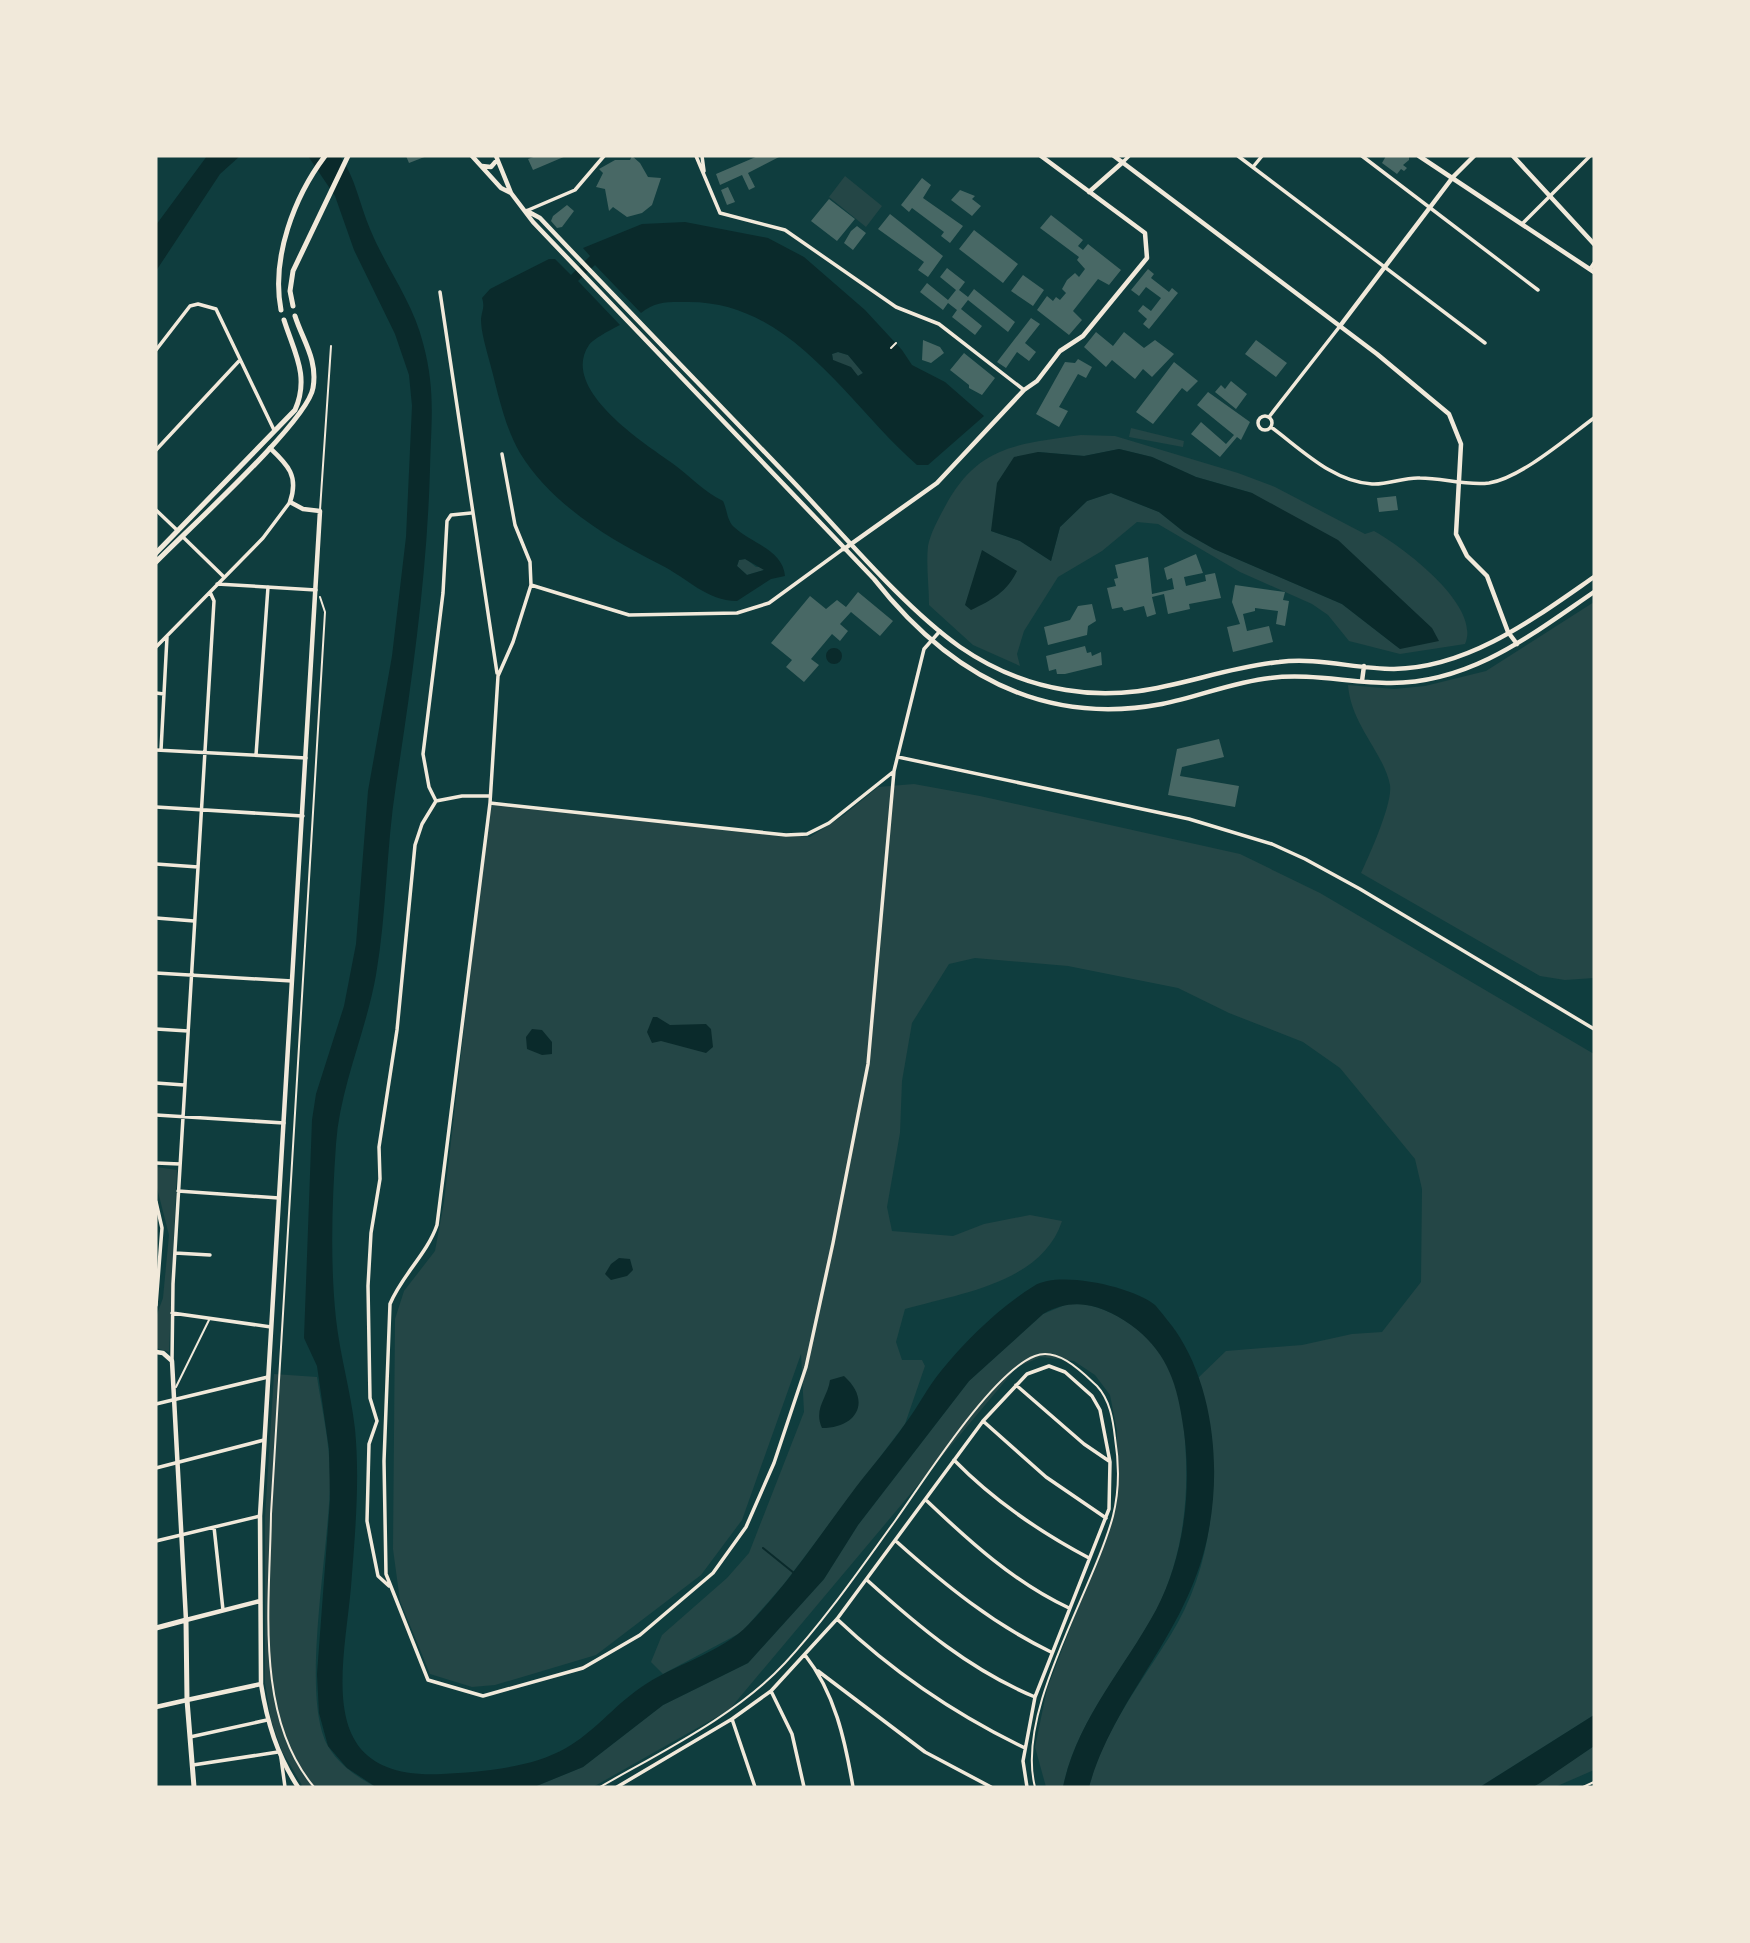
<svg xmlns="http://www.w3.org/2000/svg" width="1750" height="1943" font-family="Cabin,sans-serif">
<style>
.green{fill:#244646;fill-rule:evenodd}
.water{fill:#0a2a2b;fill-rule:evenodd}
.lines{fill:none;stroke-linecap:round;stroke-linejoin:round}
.stream{stroke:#0a2a2b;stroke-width:2}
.building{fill:#486865}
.path{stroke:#f1e9da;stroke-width:2}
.service{stroke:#f1e9da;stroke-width:2}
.minor{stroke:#f1e9da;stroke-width:3.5}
.tertiary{stroke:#f1e9da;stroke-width:4.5}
.secondary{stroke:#f1e9da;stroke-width:4.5}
.primary{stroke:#f1e9da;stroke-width:5}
</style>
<rect width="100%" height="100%" fill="#0f3d3e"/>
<!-- green -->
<path class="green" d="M845 176 882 206 866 227 829 197Z
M838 352 848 355 863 373 858 376 833 360 832 354Z
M1131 428 1184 441 1183 447 1129 437Z
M1081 435 1115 436 1238 473 1275 487 1365 534 1374 531C1403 547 1482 606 1465 644L1400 654 1349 641 1328 615 1312 604 1240 572 1158 524 1137 522 1102 551 1058 577 1024 631 1017 654 1020 666 973 645 929 605C929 586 926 565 928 546 931 531 941 514 948 501 981 444 1021 444 1081 435ZM1119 449 1152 457 1196 477 1252 493 1400 649 1342 604 1214 549 1184 532 1159 512 1111 493 1087 501 1060 527 1051 561 1020 541 991 531 1038 452 1084 456Z
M746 559 756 567H763L764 570 747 575 737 566 739 560Z
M1594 602V978L1565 980 1540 976 1361 873C1369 856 1393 803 1390 785 1384 753 1351 725 1348 685L1394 689 1425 686 1486 671Z
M914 784 980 796 1240 854 1320 893 1594 1054V1715L1480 1787H1089C1103 1732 1140 1684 1170 1636 1219 1558 1221 1464 1198 1378L1226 1351 1302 1345 1352 1334 1382 1332 1421 1282 1422 1189 1415 1159 1340 1068 1303 1042 1229 1013 1178 988 1068 966 975 958 949 964 912 1023 902 1081 900 1133 887 1207 892 1231 953 1236 984 1224 1030 1215 1062 1221C1042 1283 960 1293 905 1309L896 1342 902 1360H922L925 1366 905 1424 784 1584 742 1632 663 1674 651 1662 662 1635 727 1578 749 1553 804 1412 801 1354 742 1520 701 1575 596 1655 495 1685 472 1687 430 1674 400 1601 393 1549 395 1319 404 1291 435 1251 444 1202 490 803 810 837 844 815 878 787Z
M156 1167 177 1170 169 1352 156 1348V1317L163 1298 169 1235 156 1184Z
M1070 1303C1107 1303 1147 1330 1165 1361 1182 1390 1185 1427 1186 1459 1188 1510 1180 1563 1157 1609 1125 1669 1077 1719 1063 1787H1046L1035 1747 1047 1689 1117 1505V1431L1110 1395 1095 1375 1074 1361 1041 1357 1017 1367 729 1710 593 1787H534L583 1767 663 1705 748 1663 824 1579 858 1525 969 1381 1043 1314Z
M274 1374 317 1377C322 1410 330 1443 330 1477 331 1541 299 1695 328 1746 338 1764 358 1778 376 1787H303L282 1751 271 1720 265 1683V1517Z
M1594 1746V1770L1555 1787H1533Z"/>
<!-- water -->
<path class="water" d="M207 156H240L220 174 156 271V225Z
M308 156H340C356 179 359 203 370 229 386 268 413 302 423 343 436 391 431 422 430 469 427 576 412 680 396 785 386 848 387 912 376 975 366 1032 340 1087 336 1144 332 1202 330 1262 336 1319 340 1356 351 1392 355 1429 360 1481 355 1535 351 1587 343 1673 314 1780 442 1774 482 1772 531 1768 566 1748 593 1733 614 1706 640 1688 674 1664 720 1654 749 1624 790 1582 821 1533 856 1487 872 1466 890 1446 905 1424 918 1407 927 1388 941 1371 966 1340 1000 1307 1034 1286 1059 1270 1133 1287 1155 1305 1157 1307 1174 1328 1175 1330 1213 1385 1221 1465 1209 1529 1191 1631 1116 1693 1089 1787H1063C1077 1720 1124 1669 1156 1610 1186 1553 1193 1481 1182 1419 1176 1379 1164 1349 1131 1325 1103 1305 1074 1296 1043 1314L969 1381 858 1525 824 1579 748 1663 663 1705 583 1767 534 1787H376L347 1768 328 1746 319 1713 317 1674 330 1500 329 1449 317 1366 304 1338 312 1120 316 1094 344 1006 356 944 368 791 392 656 406 537 412 406 409 375 395 334 354 250 335 196Z
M685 222 768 238 804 257 865 310 902 350 912 365 945 382 984 416 928 465H917C847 404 791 300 686 302 667 302 656 301 641 313L595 265 578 281 620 325C612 329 593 339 589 345 559 389 644 443 672 463 689 475 704 492 723 501 727 509 727 521 734 527 751 543 783 550 785 576L771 579 737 601C707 601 687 578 661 565 609 539 551 504 520 453 503 424 497 387 488 356 485 344 481 331 481 319 482 310 485 307 482 298L490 289 549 259H555L571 275 590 256 583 248 642 224ZM838 352 848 355 863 373 858 376 851 367 833 360 832 354ZM745 559 764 570 747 575 737 566 739 560Z
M1119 449 1152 457 1196 477 1252 493 1338 540 1432 628 1439 641 1400 649 1342 604 1214 549 1184 532 1159 512 1111 493 1087 501 1060 527 1051 561 1020 541 991 531 997 483 1014 457 1038 452 1084 456Z
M982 550 1017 571C1007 592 992 600 971 610L965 605Z
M826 656a8 8 0 1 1 16 0a8 8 0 1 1-16 0Z
M653 1017H657L670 1025 706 1024 711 1029 713 1047 706 1053 661 1041 652 1043 647 1032Z
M532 1029 542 1030 552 1042V1054L542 1055 527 1049 526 1037Z
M619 1258 630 1259 633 1270 627 1276 611 1280 605 1274 611 1264Z
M844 1376C872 1401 857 1428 822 1428 813 1409 828 1397 830 1380Z
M1594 1715V1746L1540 1783 1533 1787H1480Z"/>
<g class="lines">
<!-- stream -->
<path class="stream" d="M763 1548 794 1573"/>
</g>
<!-- building -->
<path class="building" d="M406 156H427L409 163Z
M536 156H566L533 170 528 159Z
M632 156 640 163 648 177 661 178 652 205 642 213 627 217 613 207 609 211 605 189 596 187 603 173 599 169 615 160H630Z
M758 156H781L748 173 755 187 749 190 742 175 720 185 716 174Z
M1386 156H1409V160L1403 165 1407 168 1404 171 1401 169 1397 174 1382 163Z
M922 178 931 185 923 198 963 226 950 243 941 236 944 232 912 208 909 212 901 205Z
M728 187 735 202 727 205 721 190Z
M960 190 975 196 972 199 981 206 972 216 951 200Z
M829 199 855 219 837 241 811 221Z
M567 205 574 211 562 227 557 228 551 221 553 216Z
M890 214 943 256 928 277 918 270 924 262 878 229Z
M1051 215 1083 240 1078 246 1083 250 1088 244 1121 270 1109 285 1098 279 1073 311 1082 320 1069 335 1037 310 1047 296 1053 301 1056 297 1060 300 1066 293 1062 289 1067 280 1075 273 1079 277 1085 269 1077 260 1079 257 1040 228Z
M857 226 866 233 853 250 844 243 851 231Z
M974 230 1018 264 1003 283 959 249Z
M947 268 965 282 959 290 968 297 974 289 1015 322 1008 332 968 300 961 309 982 326 975 335 952 317 957 310 948 303 943 310 920 292 927 283 948 300 956 290 940 277Z
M1148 269 1154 274 1151 278 1169 292 1172 288 1178 293 1149 329 1143 324 1147 319 1138 311 1143 305 1151 311 1161 298 1146 287 1139 296 1131 290Z
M1023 275 1044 290 1033 306 1011 291Z
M1031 318 1040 324 1025 343 1036 352 1029 361 1017 352 1006 368 997 362Z
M1096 332 1113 346 1124 332 1144 348 1155 340 1174 354 1152 377 1143 369 1135 379 1112 360 1106 367 1084 347Z
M923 340 940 347 944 353 931 363 922 360Z
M1256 340 1287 363 1276 377 1245 354Z
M964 353 995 378 982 395 969 388V385L950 370Z
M1078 359 1092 367 1086 378 1078 374 1059 407 1068 411 1059 427 1036 414 1065 362 1075 363Z
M1174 362 1198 381 1187 392 1182 388 1153 424 1136 412Z
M1231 381 1247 394 1236 409 1215 392 1221 385 1225 389Z
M1208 392 1250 422 1241 440 1237 437 1220 457 1191 434 1201 422 1226 444 1234 435 1197 405Z
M1396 496 1398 510 1379 512 1377 498Z
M1196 554 1203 573 1184 577 1186 586 1206 581 1205 575 1215 573 1221 598 1189 604 1190 609 1168 614 1164 594 1152 597 1156 614 1147 617 1144 606 1124 611 1122 607 1112 609 1107 588 1116 586 1114 579 1118 578 1115 565 1148 557 1152 594 1174 589 1172 578 1167 580 1164 568Z
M1235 585 1285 592 1283 600 1289 601 1285 626 1276 624 1278 611 1255 608V611L1243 614 1247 631 1269 626 1273 642 1233 652 1227 627 1240 624 1232 602Z
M858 592 893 621 880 636 851 612 840 624 848 631 840 641 832 634 811 659 819 665 804 682 786 667 792 660 771 643 810 596 826 609 837 600 846 607Z
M1092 604 1096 621 1088 626 1087 635 1048 645 1044 627 1070 620 1078 606Z
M1085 646 1087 653 1091 652 1092 656 1101 652 1102 665 1065 674H1057L1056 669 1049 671 1046 656Z
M1219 739 1224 757 1182 767 1180 776 1239 786 1235 807 1168 795 1177 749Z"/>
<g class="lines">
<!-- path -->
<path class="path" d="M891 348 896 343
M314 1787C254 1716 270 1602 271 1514L325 612 320 597
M600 1787C661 1752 737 1715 785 1663 825 1620 860 1569 895 1521 923 1482 992 1372 1035 1356 1058 1347 1082 1372 1097 1386 1110 1400 1113 1420 1115 1438 1119 1463 1119 1492 1113 1516 1093 1591 1015 1711 1035 1787
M1583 1787 1594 1782"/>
<!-- service -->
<path class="service" d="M320 510 331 346
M176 1387 209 1320"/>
<!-- minor -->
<path class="minor" d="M696 156 720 213 785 230 896 307 939 324 1024 390
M702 156 704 171
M1238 156 1485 343
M1362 156 1538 290
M1123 162 1129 156
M1253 167 1262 156
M526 211 575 190 604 156
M1522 224 1590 156
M1590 269 1594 263
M440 292 497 673
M156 350 190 306 198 304 216 309 274 430
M1258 423a7 7 0 1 1 14 0a7 7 0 1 1-14 0Z
M1269 417 1340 326
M1271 427C1301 449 1333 482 1372 484 1388 485 1404 477 1420 478 1443 478 1466 486 1489 483 1521 478 1568 437 1594 418
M156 450 239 361
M502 454 515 525 530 562 531 585 629 615 737 613 769 603 843 549
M156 510 178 531
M183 537 224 577
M217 584 316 590
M531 585 513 642 498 676 490 803 437 1225C427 1254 402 1275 390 1304L384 1461 386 1574 428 1680 483 1696 583 1668 640 1635 713 1573 746 1527 774 1463 806 1367 833 1243 868 1064 894 771 924 649 940 631
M156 647 263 538 290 502
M156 693 164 694
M156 750 306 758
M161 750 167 637
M256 755 268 587
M898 757 1189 819 1272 844 1305 859 1360 889 1594 1029
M436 801 429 787 423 754 443 593 447 521 451 515 471 513
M490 803 786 835 807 834 829 823 893 772
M156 807 303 816
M156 864 198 867
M156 918 194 921
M156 973 292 981
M156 1029 188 1031
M156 1083 184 1085
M156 1115 284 1123
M156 1163 180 1164
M178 1191 279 1198
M156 1202 162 1228 156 1305
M175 1253 210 1255
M172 1313 271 1327
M172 1361 173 1284 214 601 210 592
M1016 1385 1084 1444 1109 1461
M156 1404 268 1377
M983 1421 1046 1477 1106 1518
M954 1460C994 1501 1038 1531 1089 1558
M156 1468 264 1440
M927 1501C969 1541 1015 1583 1069 1608
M214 1527 223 1610
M156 1541 260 1516
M897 1542C945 1585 993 1624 1051 1652
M867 1580C919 1627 970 1670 1035 1697
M389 1586 378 1576 367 1521 369 1444 377 1421 370 1398 368 1286 371 1233 380 1179 379 1147 397 1030 415 845 422 824 436 801 462 796H490
M837 1619C894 1673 954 1714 1025 1748
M805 1655C835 1693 845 1740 853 1787
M818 1671 925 1752 991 1787
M771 1691 792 1734 804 1787
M732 1719 755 1787
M190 1737 267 1720
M281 1758 285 1787
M193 1765 278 1752
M617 1787 732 1719 771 1691 837 1619 983 1421 1027 1374 1049 1366 1065 1372 1092 1396 1100 1410 1110 1462 1109 1509 1035 1697 1023 1761 1027 1787"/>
<!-- tertiary -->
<path class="tertiary" d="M1419 156 1594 272
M1513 156 1594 244
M1089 192 1123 162
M1340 326 1453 177 1474 156
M270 448C288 465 299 476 290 502L303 509 320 511 260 1516 261 1684C267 1722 277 1755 298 1787
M844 549 937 483 1024 390 1037 381 1060 351 1083 336 1147 258 1145 233 1041 156
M186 1620 260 1601
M187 1700 261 1684"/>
<!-- secondary -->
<path class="secondary" d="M472 156 501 188 511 193
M496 156 511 193 533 222 874 579C947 672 1040 727 1162 704 1198 697 1233 682 1270 678 1311 673 1350 683 1391 683 1471 683 1531 635 1594 592
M1114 156 1377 354 1449 414 1461 444 1456 534 1467 556 1487 576 1508 632 1517 644
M482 166 491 167 497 160
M527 211 540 218C626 309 714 399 801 490 847 539 906 609 960 647 992 669 1028 684 1066 690 1148 704 1203 670 1279 662 1318 657 1355 669 1394 669 1469 668 1535 618 1594 577
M1362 681 1364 666
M156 1352 163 1353 172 1361 186 1620
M156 1707 187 1700"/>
<!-- primary -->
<path class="primary" d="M293 306 290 291 293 271 348 156
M281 310C271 258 294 197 325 156
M156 553 295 410C310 376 294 352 284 320
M156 562C186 531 308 421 313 388 318 360 303 341 295 316
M156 1628 186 1620 187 1700 194 1787"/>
</g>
<!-- border -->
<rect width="1750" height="1943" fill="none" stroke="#f1e9da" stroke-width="315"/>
</svg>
